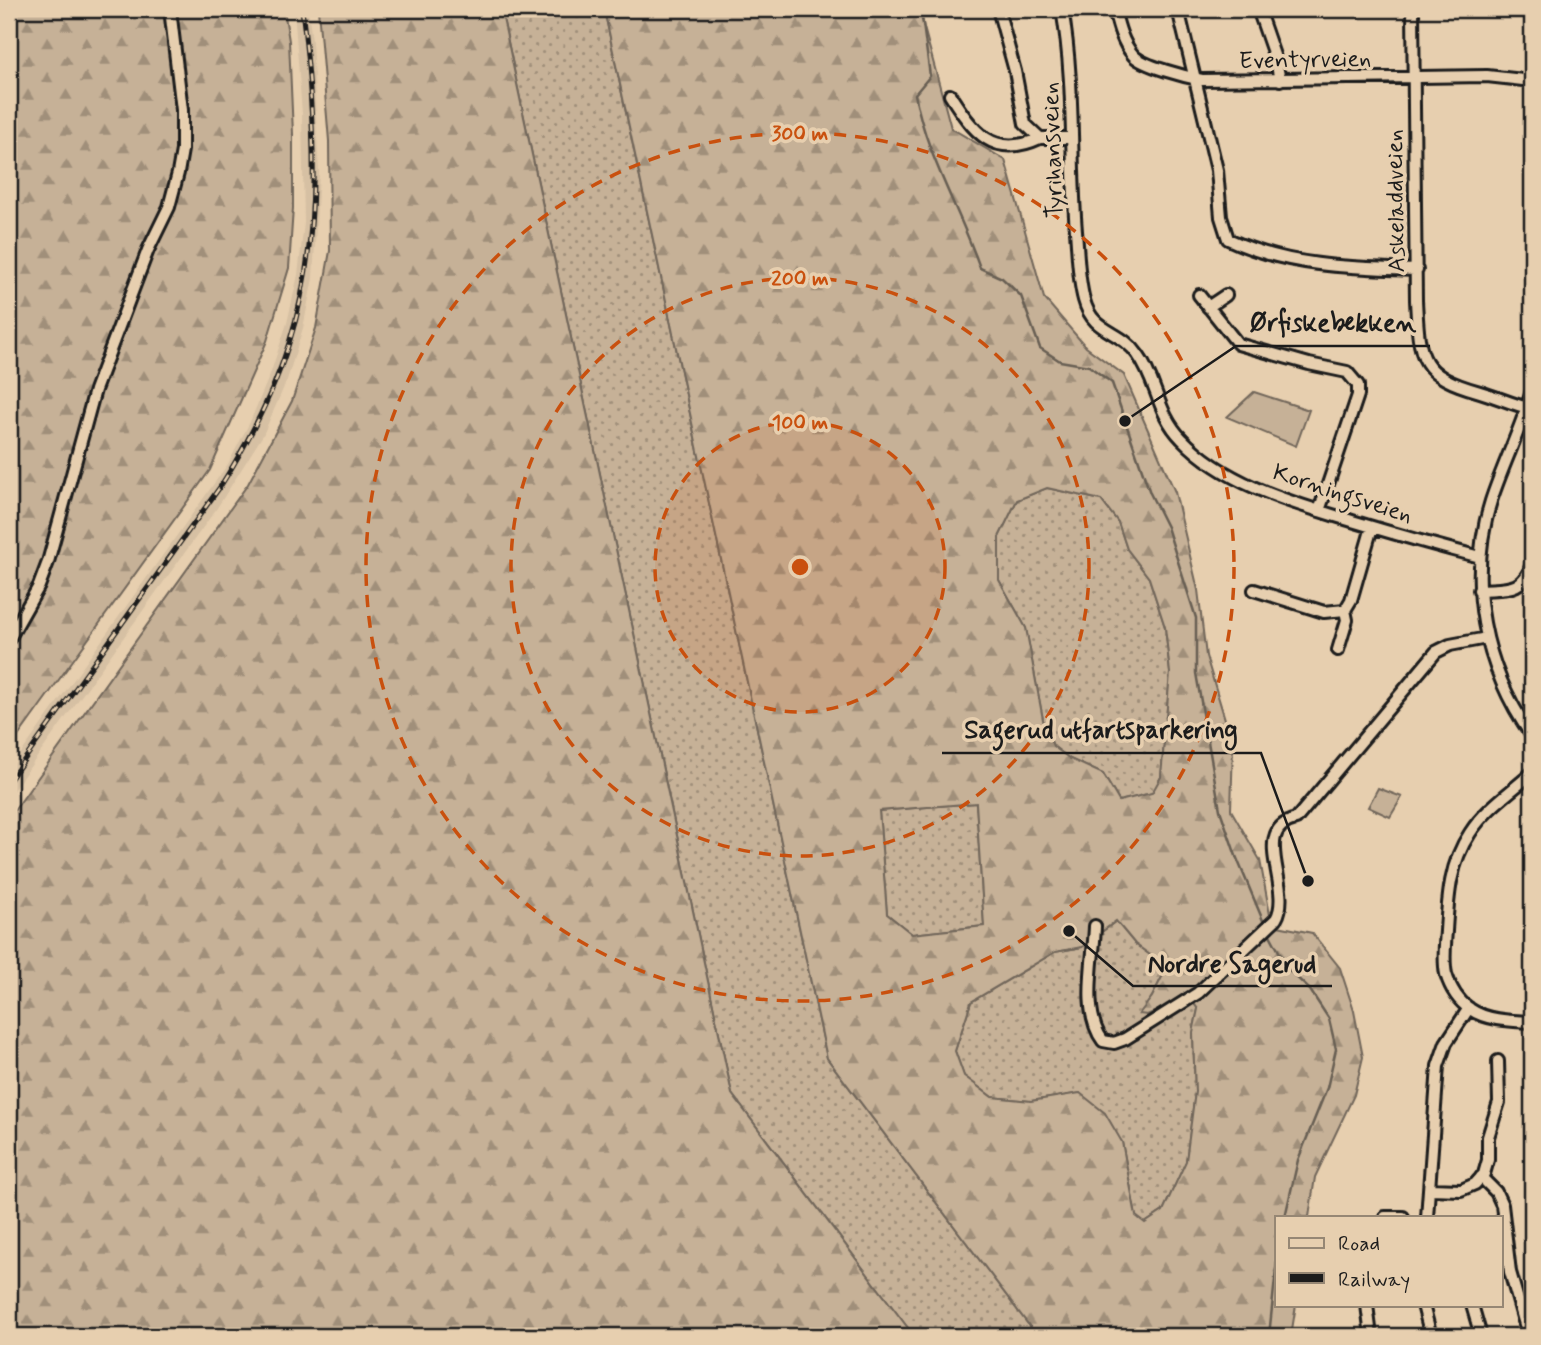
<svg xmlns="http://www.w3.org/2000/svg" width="1541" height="1345" font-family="Mynerve,sans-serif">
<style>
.built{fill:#d6c0a3}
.grass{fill:url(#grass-dots);stroke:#71665a;stroke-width:2}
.forest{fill:url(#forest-firs);stroke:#71665a;stroke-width:2;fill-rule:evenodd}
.green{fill:#c6b197;stroke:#71665a;stroke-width:2}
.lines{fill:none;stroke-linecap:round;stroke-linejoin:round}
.stream{stroke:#675e53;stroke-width:2.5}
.minor-casing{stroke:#1c1c1c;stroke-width:16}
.minor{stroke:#e7cfaf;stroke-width:10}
.rail-casing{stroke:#1c1c1c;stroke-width:5}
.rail{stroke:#e7cfaf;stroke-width:2.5;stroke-dasharray:8;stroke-linecap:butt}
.ring{fill:none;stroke:#c9500e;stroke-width:3.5;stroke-dasharray:12 9}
.labels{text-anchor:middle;stroke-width:7;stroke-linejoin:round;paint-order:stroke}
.street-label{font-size:24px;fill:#1c1c1c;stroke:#e7cfaf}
.centre{fill:#c9500e;stroke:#e7cfaf;stroke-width:3.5}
.ring-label{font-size:21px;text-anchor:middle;font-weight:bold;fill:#c9500e;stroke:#e7cfaf;stroke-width:7;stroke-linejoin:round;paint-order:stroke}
.leader{fill:none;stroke:#1c1c1c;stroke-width:2.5}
.callout-dot{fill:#1c1c1c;stroke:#e7cfaf;stroke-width:2.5}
.callout-label{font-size:26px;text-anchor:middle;font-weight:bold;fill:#1c1c1c;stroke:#e7cfaf;stroke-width:7;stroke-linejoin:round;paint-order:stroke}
</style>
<defs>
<pattern id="grass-dots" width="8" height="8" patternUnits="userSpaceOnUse" patternTransform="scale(1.75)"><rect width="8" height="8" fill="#c6b197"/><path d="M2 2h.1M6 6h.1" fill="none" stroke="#a08f7a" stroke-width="1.8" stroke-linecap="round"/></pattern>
<pattern id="forest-firs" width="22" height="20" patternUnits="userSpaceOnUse" patternTransform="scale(1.75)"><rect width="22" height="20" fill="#c6b197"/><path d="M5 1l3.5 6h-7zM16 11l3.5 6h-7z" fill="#a08f7a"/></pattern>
</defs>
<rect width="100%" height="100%" fill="#e7cfaf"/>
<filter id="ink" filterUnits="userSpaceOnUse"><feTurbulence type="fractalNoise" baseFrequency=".0143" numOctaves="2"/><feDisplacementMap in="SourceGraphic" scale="14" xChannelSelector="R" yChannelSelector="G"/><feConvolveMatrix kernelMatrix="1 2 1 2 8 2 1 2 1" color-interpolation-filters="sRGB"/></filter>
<g filter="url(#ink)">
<!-- built -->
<path class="built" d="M294 9H308L312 42 319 173 313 278 303 328 287 380 263 435 217 508 9 796V770L228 464 250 422 271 372 287 323 298 275 304 223 302 114Z"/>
<!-- grass -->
<path class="grass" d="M501 9H604L827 1058 1037 1336H914L732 1094Z
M1047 488 1101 500 1118 522 1127 549 1149 578 1165 627 1170 673 1161 777 1153 793 1119 801 1103 774 1070 759 1053 746 1044 725 1026 628 999 580V537L1017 500Z
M976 803 984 926 912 934 887 914 879 811Z
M1116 921 1135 944 1167 967 1152 997 1140 1014 1189 997 1198 1009 1193 1033 1195 1092 1186 1162 1163 1211 1145 1223 1136 1217 1122 1142 1080 1093 1031 1101 992 1097 964 1076 955 1051 971 1002 1055 952 1082 947Z"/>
<!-- forest -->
<path class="forest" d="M9 9H284L289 41 293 134V208L289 268 267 341 210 470 9 749Z
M318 9H501L732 1094 914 1336H9V818L248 484 292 401 316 328 330 251 329 141Z
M604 9H919L951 128 1005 160 1044 298 1086 347 1124 375 1175 492 1198 590 1206 656 1233 746 1231 810 1260 860 1270 915 1278 926 1312 933 1340 968 1354 1011 1363 1057 1354 1095 1315 1177 1309 1217H1277V1305H1296L1291 1336H1037L827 1058ZM1047 488 1101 500 1118 522 1127 549 1149 578 1165 627 1170 673 1161 777 1152 793 1119 801 1103 774 1070 759 1053 746 1044 725 1026 628 999 580V537L1017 500ZM976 803 984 926 912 934 887 914 879 811ZM1116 921 1135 944 1167 967 1152 997 1139 1014 1147 1015 1189 997 1198 1009 1193 1033 1195 1092 1186 1161 1163 1211 1145 1223 1136 1216 1122 1142 1105 1113 1080 1093 1031 1101 992 1097 964 1076 955 1051 971 1002 1055 952 1082 947Z"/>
<!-- green -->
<path class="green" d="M1254 392 1309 410 1296 446 1227 417Z
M1378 788 1402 797 1390 817 1368 807Z"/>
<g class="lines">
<!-- stream -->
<path class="stream" d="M921 9 930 76 915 94C926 155 960 210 980 268L1002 278 1021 296 1040 348 1060 361 1089 366 1112 383 1150 493 1167 527 1196 618V673L1220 810 1236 856 1264 923
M1269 933 1289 970 1310 990 1329 1019 1336 1049 1327 1088 1298 1160 1285 1217
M1269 1336 1277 1260"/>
<!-- minor casing -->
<g class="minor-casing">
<path id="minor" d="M998 9 1015 71 1025 124 1040 138H1071
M1062 9C1075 82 1070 157 1076 231 1078 254 1078 278 1084 300 1093 334 1120 329 1138 355 1157 381 1157 414 1182 439 1226 485 1293 503 1352 521 1395 534 1437 546 1480 557
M1114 9C1118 25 1122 42 1133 55 1142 66 1187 77 1202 80L1487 76 1532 81
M1178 9 1217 170 1221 217 1228 239C1287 267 1353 268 1417 270
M1258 9 1276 61 1280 80
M1413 9 1416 300C1419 359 1419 375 1480 392 1497 397 1514 405 1532 409
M950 95C973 131 993 160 1040 138
M1199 295 1238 344 1309 364 1347 372 1358 385V395L1319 511
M1208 307 1226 295
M1532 391C1521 429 1503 464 1491 501 1466 582 1484 668 1532 736
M1254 590 1324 612 1345 610
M1479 590C1506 588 1522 593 1532 564
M9 639 39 586 48 562 95 390 148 250 169 207 178 173 182 150V110L170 9
M1338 650 1347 620 1345 610 1351 600 1372 527
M1532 773C1511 792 1486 808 1470 833 1450 863 1448 896 1446 931 1445 945 1443 960 1446 974 1450 987 1458 1001 1470 1009 1487 1021 1512 1021 1532 1022
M1095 926C1094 960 1081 1012 1103 1041L1114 1043 1125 1039 1198 993 1276 919C1294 888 1249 830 1296 819L1436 652 1450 645 1487 638
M1481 1177 1496 1192 1502 1205 1510 1272 1526 1328
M1429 1189 1461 1190 1475 1184 1484 1174 1488 1160V1137L1499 1102 1498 1061
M1385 1217H1403
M1427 1217 1438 1066 1446 1043 1469 1008
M1367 1305 1371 1336
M1423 1305 1431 1336
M1472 1305 1481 1336"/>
</g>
<!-- minor -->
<use href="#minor" class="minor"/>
<!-- rail casing -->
<g class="rail-casing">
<path id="rail" d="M9 781 220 487C249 441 273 395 289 343 323 237 315 118 302 9"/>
</g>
<!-- rail -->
<use href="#rail" class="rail"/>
</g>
</g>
<!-- distance rings -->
<circle cx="800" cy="567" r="145" fill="#c9500e" fill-opacity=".12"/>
<g class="ring">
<circle cx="800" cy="567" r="145"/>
<circle cx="800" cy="567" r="289"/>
<circle cx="800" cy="567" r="434"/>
</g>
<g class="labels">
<!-- street labels -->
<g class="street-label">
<text transform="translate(1305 59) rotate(-1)" y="8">Eventyrveien</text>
<text transform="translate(1052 150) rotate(-92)" y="8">Tyrihansveien</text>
<text transform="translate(1395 201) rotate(-91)" y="8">Askeladdveien</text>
<text transform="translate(1343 493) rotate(18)" y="8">Korningsveien</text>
</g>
</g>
<circle cx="800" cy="567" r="10" class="centre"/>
<g class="ring-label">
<text x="800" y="140">300 m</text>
<text x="800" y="285">200 m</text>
<text x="800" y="429">100 m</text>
</g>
<!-- callouts -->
<path class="leader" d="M1125 421L1236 346H1430M1308 881L1261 753H942M1069 931L1133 986H1332"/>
<g class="callout-dot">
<circle cx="1125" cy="421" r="7"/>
<circle cx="1308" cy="881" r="7"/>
<circle cx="1069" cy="931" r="7"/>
</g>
<g class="callout-label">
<text x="1333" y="331">Ørfiskebekken</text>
<text x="1101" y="738">Sagerud utfartsparkering</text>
<text x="1232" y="972">Nordre Sagerud</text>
</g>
<!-- margin -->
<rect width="1541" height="1345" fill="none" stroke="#e7cfaf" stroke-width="35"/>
<rect x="18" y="18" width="1506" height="1310" fill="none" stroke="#1c1c1c" stroke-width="2.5" filter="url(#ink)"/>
<!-- legend -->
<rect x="1275" y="1216" width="228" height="91" fill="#e7cfaf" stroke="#968774" stroke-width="2"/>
<rect x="1289" y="1238" width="35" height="10" fill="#e7cfaf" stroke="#968774" stroke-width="2"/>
<text x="1338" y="1250" font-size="21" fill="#1c1c1c">Road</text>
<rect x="1289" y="1273" width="35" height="10" fill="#1c1c1c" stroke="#968774" stroke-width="2"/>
<text x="1338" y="1286" font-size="21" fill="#1c1c1c">Railway</text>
</svg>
